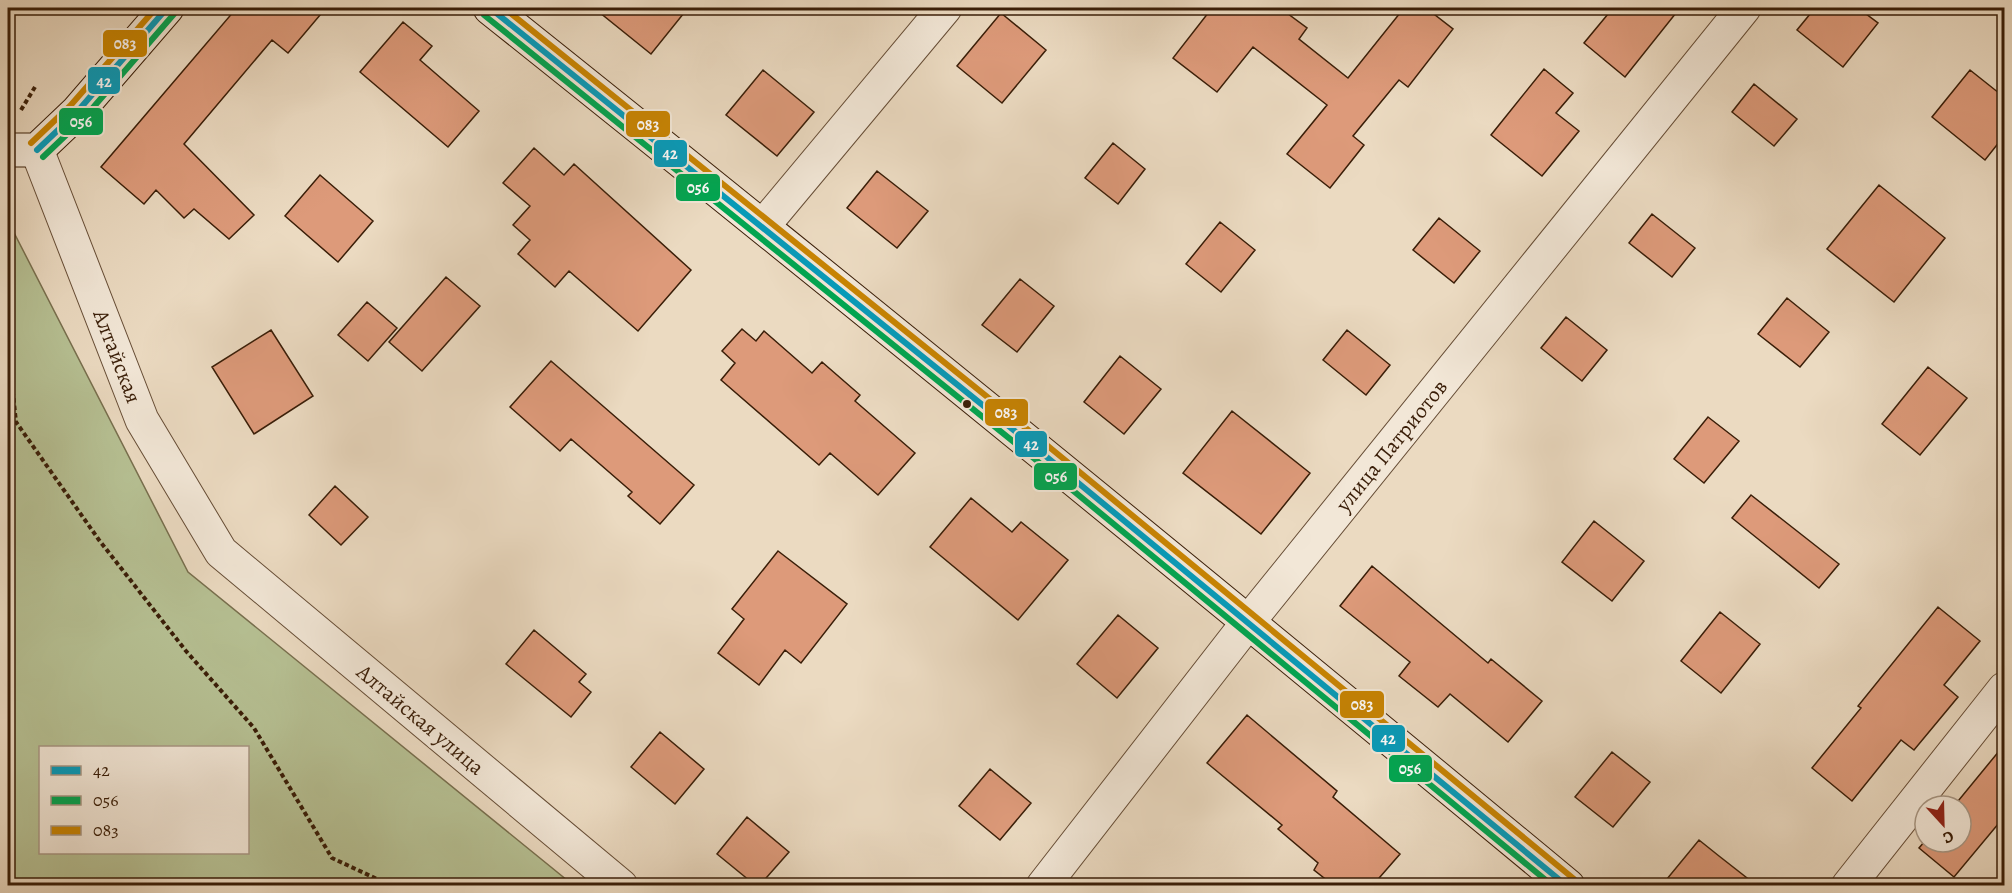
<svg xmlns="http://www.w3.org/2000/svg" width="2012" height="893" font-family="Alegreya,serif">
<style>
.green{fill:#b6c093;stroke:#786f4e;stroke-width:1.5;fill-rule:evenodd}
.building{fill:#dd9a7a;stroke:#3a1e08;stroke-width:1.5}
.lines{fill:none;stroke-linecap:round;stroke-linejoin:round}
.street-casing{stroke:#664d36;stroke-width:35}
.secondary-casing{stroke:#3a1e08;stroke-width:35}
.path{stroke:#3a1e08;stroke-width:4;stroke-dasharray:4.5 3;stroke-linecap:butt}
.street{stroke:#f2e7d7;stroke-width:33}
.secondary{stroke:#f2e7d7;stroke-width:33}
.bus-1-casing{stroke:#f2e7d7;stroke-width:10}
.bus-2-casing{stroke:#f2e7d7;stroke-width:10}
.bus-3-casing{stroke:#f2e7d7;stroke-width:10}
.bus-1{stroke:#069bba;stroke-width:6}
.bus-2{stroke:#00a651;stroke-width:6}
.bus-3{stroke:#c88402;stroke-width:6}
.bus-dot{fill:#3a1e08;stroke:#f2e7d7;stroke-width:2}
.labels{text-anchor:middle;stroke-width:6;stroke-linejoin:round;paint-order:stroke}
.street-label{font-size:22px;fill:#3a1e08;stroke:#f2e7d7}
.line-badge{stroke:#f2e7d7;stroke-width:2}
.badge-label{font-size:16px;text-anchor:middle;font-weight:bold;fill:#fff}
</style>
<rect width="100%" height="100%" fill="#ebdac1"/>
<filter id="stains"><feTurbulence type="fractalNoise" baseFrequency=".00333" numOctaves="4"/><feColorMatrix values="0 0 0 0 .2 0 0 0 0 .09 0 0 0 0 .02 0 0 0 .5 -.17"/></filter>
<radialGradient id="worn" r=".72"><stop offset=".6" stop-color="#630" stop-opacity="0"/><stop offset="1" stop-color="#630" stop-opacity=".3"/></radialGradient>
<!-- green -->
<path class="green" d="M8 221 188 572 573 885H8ZM40 748H248V852H40Z"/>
<!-- building -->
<path class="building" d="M232 8H326L288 53 272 40 184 144 254 215 229 239 194 209 184 218 156 190 144 204 101 167 235 10Z
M594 8H688L651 54Z
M1212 8H1280L1307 28 1299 39 1348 78 1404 8H1426L1453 29 1408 87 1399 80 1353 136 1364 145 1330 188 1287 154 1327 105 1253 47 1217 92 1173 58Z
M1613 8H1680L1625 77 1584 43Z
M1815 8H1858L1878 23 1843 67 1797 30Z
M1001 13 1046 50 1002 103 957 66Z
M403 22 432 46 420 60 479 111 448 147 360 72Z
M1544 69 1573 93 1556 113 1579 131 1542 176 1491 135Z
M763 70 814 112 777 156 726 115Z
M1970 70 2004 97V136L1985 160 1932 117Z
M1754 84 1797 119 1774 146 1732 112Z
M1113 143 1145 169 1118 204 1085 178Z
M534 148 564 175 574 164 691 270 638 331 569 271 555 287 518 254 530 240 513 225 530 206 503 183Z
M877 171 928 211 897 248 847 208Z
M320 175 373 221 338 262 285 216Z
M1879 185 1945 238 1894 302 1827 249Z
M1652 214 1695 248 1672 277 1629 243Z
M1439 218 1480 251 1454 283 1413 250Z
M1220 222 1255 250 1221 292 1186 264Z
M446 277 480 306 422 371 389 342Z
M1020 279 1054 306 1017 352 982 325Z
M1787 298 1829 332 1800 367 1758 334Z
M367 302 397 328 368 361 338 335Z
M1566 317 1607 350 1582 381 1541 348Z
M742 329 756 341 764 331 812 373 822 362 860 395 855 401 915 453 878 495 830 453 819 465 721 380 735 363 722 351Z
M271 330 313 396 254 434 212 367Z
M1347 330 1390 365 1366 395 1323 360Z
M1120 356 1161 389 1124 434 1084 402Z
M551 361 694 485 660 524 628 496 632 492 571 439 560 451 510 407Z
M1928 367 1967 398 1920 455 1882 424Z
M1232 411 1310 473 1261 534 1183 473Z
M1708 417 1739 441 1704 483 1674 459Z
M335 486 368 517 341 545 309 515Z
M1751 495 1839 564 1819 588 1732 518Z
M971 498 1012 532 1021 522 1068 560 1018 620 930 547Z
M1594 521 1644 561 1612 601 1562 562Z
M778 551 847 604 801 663 785 650 759 685 718 653 744 619 732 609Z
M1372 566 1488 663 1491 659 1542 701 1508 742 1450 694 1438 707 1399 676 1410 662 1340 606Z
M1938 607 1980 641 1944 685 1958 697 1914 750 1901 740 1852 801 1812 768 1861 708 1858 706Z
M1720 612 1760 644 1721 693 1681 661Z
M1118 615 1158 648 1117 698 1077 664Z
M534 630 586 674 579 682 591 692 571 717 506 664Z
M1247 715 1337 791 1333 797 1400 854 1373 885H1333L1314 870 1318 863 1278 829 1282 825 1207 763Z
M660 732 704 769 675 804 631 767Z
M2004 745V817L1954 877 1919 848 1925 841 1961 842V806H1954Z
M1612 752 1650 782 1613 827 1575 797Z
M990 769 1031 803 1000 840 959 806Z
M747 817 789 852 760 885H755L717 854Z
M1699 840 1719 856 1756 885H1662Z"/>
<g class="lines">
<!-- street casing -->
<g class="street-casing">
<path id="street" d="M37 150 142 420 221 552 621 886
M763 226 945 8
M1043 886 1249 621 1744 8
M1848 886 2004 689"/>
</g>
<!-- secondary casing -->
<g class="secondary-casing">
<path id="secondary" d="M490 8C852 297 1211 590 1568 886
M8 150H37L77 112 167 8"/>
</g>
<!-- path -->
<path class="path" d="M21 110 35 87
M8 346 16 422 99 540 186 651 254 728 332 858 392 886"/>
<!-- street -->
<use href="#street" class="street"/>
<!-- secondary -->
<use href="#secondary" class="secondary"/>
<!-- bus-1 casing -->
<g class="bus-1-casing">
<path id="bus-1" d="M490 8 1031 444 1567 886
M37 150 77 112 167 8"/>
</g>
<!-- bus-2 casing -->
<g class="bus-2-casing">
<path id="bus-2" d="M484 15 1025 451 1553 886
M43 157 84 118 174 14"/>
</g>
<!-- bus-3 casing -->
<g class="bus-3-casing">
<path id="bus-3" d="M504 8 1037 437 1574 879
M31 143 70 106 156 8"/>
</g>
<!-- bus-1 -->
<use href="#bus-1" class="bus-1"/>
<!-- bus-2 -->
<use href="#bus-2" class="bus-2"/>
<!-- bus-3 -->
<use href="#bus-3" class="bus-3"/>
</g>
<!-- markers -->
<circle class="bus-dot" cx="967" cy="404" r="5"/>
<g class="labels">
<!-- street labels -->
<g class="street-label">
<text transform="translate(118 356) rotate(69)" y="8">Алтайская</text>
<text transform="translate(1391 445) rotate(-51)" y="8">улица Патриотов</text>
<text transform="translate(421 719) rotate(40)" y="8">Алтайская улица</text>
</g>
</g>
<g class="line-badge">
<rect x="102" y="29" width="46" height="29" rx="6" fill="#c88402"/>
<rect x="87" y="66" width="34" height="29" rx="6" fill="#069bba"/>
<rect x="58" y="107" width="46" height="29" rx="6" fill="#00a651"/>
<rect x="625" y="110" width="46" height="28" rx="6" fill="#c88402"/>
<rect x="653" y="139" width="35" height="29" rx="6" fill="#069bba"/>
<rect x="675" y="173" width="46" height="29" rx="6" fill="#00a651"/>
<rect x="984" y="398" width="45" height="29" rx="6" fill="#c88402"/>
<rect x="1014" y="430" width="34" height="28" rx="6" fill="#069bba"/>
<rect x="1033" y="462" width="45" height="29" rx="6" fill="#00a651"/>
<rect x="1339" y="690" width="46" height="29" rx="6" fill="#c88402"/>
<rect x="1371" y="724" width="35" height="29" rx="6" fill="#069bba"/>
<rect x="1388" y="754" width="45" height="29" rx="6" fill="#00a651"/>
</g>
<g class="badge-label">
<text x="125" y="49">083</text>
<text x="104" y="87">42</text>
<text x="81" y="127">056</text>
<text x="648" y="130">083</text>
<text x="670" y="159">42</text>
<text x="698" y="193">056</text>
<text x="1006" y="418">083</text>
<text x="1031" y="450">42</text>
<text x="1056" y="482">056</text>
<text x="1362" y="710">083</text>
<text x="1388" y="744">42</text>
<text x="1410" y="774">056</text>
</g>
<!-- margin -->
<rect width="2012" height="893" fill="none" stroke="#ebdac1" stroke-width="30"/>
<rect x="9" y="9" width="1994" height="875" fill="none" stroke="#3a1e08" stroke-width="3"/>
<rect x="15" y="15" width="1982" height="863" fill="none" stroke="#3a1e08" stroke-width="1.5"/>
<!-- legend -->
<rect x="39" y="746" width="210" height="108" fill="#f2e7d7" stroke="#a89784" stroke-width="1.5"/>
<rect x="51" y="766" width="30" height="9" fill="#069bba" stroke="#a89784" stroke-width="1.5"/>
<text x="93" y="776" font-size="18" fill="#3a1e08">42</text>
<rect x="51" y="796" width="30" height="9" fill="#00a651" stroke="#a89784" stroke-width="1.5"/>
<text x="93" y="806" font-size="18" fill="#3a1e08">056</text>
<rect x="51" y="826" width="30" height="9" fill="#c88402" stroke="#a89784" stroke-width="1.5"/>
<text x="93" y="836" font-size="18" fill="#3a1e08">083</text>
<!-- north arrow -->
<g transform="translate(1943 824) rotate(158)"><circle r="28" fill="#f2e7d7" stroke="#a89784" stroke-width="1.5"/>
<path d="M0-4.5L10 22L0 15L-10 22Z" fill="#8f2418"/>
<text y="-9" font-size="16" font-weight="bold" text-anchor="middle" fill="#3a1e08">С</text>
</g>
<rect width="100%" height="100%" filter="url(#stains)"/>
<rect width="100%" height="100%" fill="url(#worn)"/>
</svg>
